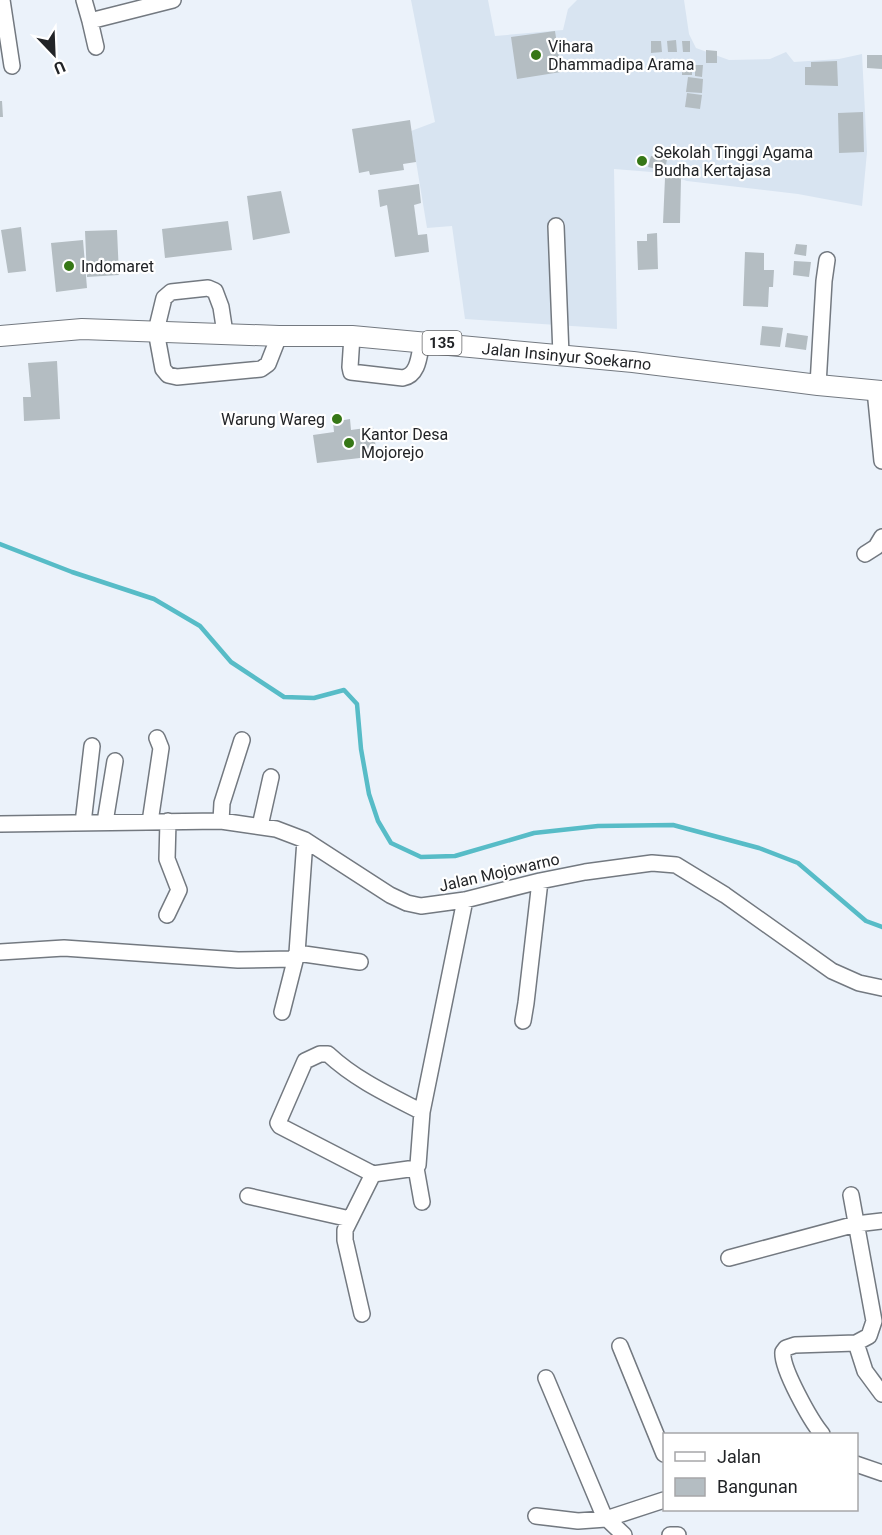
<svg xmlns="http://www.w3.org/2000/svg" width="882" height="1535" font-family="Roboto,sans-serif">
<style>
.built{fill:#d8e4f1}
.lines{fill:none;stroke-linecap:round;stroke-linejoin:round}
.stream{stroke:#57bcc7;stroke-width:4.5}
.building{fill:#b4bdc2}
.minor-casing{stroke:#737980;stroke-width:18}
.major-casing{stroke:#737980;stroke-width:22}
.minor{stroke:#fff;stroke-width:15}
.major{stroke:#fff;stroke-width:20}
.poi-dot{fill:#367716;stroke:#fff;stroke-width:2}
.labels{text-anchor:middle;stroke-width:4.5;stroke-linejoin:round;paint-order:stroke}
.shield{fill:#fff;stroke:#646668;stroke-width:1.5}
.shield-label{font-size:15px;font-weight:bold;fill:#222427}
.poi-label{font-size:16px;fill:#222427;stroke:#fff;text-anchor:start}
.street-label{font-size:16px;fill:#222427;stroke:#fff}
</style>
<rect width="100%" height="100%" fill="#ebf2fa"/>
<!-- built -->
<path class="built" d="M411 0H488L495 36 563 30 568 9 577 0H684L689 34 696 48 729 60 770 59 786 52 794 62 839 59 862 54 867 152 862 206 798 194 687 181 664 173 614 169 617 329 465 319 452 226 427 228 411 131 435 122Z"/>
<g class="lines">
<!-- stream -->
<path class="stream" d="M0 544 72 572 154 599 200 626 231 662 284 697 314 698 344 690 357 704 361 749 369 794 378 821 391 843 421 857 455 856 534 833 598 826 673 825 759 848 798 863 866 921 882 927"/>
</g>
<!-- building -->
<path class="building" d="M555 31 561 72 517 79 511 37Z
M676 40 677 52H668L667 41Z
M651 41H661L662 52 651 53Z
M682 41H690V52H683Z
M706 50 717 51V63H706Z
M867 55H882V69L867 68Z
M667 60 678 61V71H667Z
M837 61 838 86 805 85V67H811V62Z
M682 62 692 63V75H682Z
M695 65H703L702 77 695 76Z
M688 77 703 79 702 93 686 92Z
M687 93 702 95 700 109 685 107Z
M0 101H2L3 117H0Z
M863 112 864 152 839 153 838 113Z
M410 120 416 162 403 164 404 170 370 175 369 171 359 173 352 129Z
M651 156 667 159 665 171 648 167Z
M665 178H681L680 223H663Z
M419 184 421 203 414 205 418 235 427 234 429 252 395 257 387 205 380 207 378 190Z
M281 191 290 233 253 240 247 196Z
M228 221 232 250 165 258 162 229Z
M21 227 26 271 8 273 1 230Z
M117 230 119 275 87 277 85 231Z
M657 233 658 269 638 270 637 241H647V234Z
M83 240 87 288 56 292 51 243Z
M796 244 807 245 806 256 794 254Z
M745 252 764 253V270H774L773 287H769L768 307 743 306Z
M794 261 811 262 809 277 793 275Z
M762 326 783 328 780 347 760 345Z
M787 333 808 336 806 350 785 347Z
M57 361 60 419 24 421 23 397H31L28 363Z
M350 419 351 430 373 427 377 456 317 463 313 435 334 432 333 422Z"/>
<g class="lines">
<!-- minor casing -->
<g class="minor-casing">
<path id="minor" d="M2 0 12 66
M84 0 90 21 173 0
M90 21 96 47
M556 226 561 355
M225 333 221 307 215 291 208 288 171 292 164 298 156 331 163 369 168 375 177 377 261 369 268 364 279 336
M352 336 350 367 351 372 403 378C419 375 419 355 422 341
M818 385 824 281 827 260
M875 390 882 461
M865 554 876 547 882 537
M221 821 222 803 242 740
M105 822 115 761
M150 822 161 748 157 738
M83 823 92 746
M0 824 221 821 276 829 305 840 390 895 407 903 421 906 465 900 540 881 585 872 652 863 676 865 725 895 832 971 859 983 882 988
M260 826 271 777
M167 915 179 890 167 859 168 821
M0 952 64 948 238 960 293 959 297 953 305 840
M282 1012 297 953 360 962
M523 1021 526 1003 540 881
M416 1168 422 1202
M373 1174 280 1126 278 1123 305 1061 320 1054H328C356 1080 389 1095 422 1112
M851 1195 874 1321 869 1336 856 1343 865 1371 882 1394
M248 1196 350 1219
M729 1258 856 1224 882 1221
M362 1314 345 1240V1230L373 1174 416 1168 418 1165 422 1112 465 900
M620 1346 664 1454
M546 1378 604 1516 624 1535
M822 1434C811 1421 781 1368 783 1352L786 1348 795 1345 856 1343
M856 1464 882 1473
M536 1516 578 1521 606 1519 664 1500
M670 1535H678"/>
</g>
<!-- major casing -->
<g class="major-casing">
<g id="major">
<path id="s1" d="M0 336 82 329 279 336H352L633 362 818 385 882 391"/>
</g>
</g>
<!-- minor -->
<use href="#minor" class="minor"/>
<!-- major -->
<use href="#major" class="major"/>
</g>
<!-- markers -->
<g class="poi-dot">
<circle cx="536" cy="55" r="6"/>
<circle cx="642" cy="161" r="6"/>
<circle cx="69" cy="266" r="6"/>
<circle cx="337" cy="419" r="6"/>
<circle cx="349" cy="443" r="6"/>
</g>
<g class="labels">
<!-- shield labels -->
<rect class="shield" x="422.5" y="331" width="39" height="24" rx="4.5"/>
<g class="shield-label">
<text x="442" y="348">135</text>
</g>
<!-- poi labels -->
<g class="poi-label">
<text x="548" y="52">Vihara<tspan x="548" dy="18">Dhammadipa Arama</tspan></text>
<text x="654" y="158">Sekolah Tinggi Agama<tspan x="654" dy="18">Budha Kertajasa</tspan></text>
<text x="81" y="272">Indomaret</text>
<text x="325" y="425" text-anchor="end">Warung Wareg</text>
<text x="361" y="440">Kantor Desa<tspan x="361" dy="18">Mojorejo</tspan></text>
</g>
<!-- street labels -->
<g class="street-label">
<text dy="6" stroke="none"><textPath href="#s1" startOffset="568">Jalan Insinyur Soekarno</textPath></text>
<text transform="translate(499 872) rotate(-13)" y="6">Jalan Mojowarno</text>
</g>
</g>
<!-- legend -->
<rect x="663" y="1433" width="195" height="78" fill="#ffffff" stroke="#a7a7a9" stroke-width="1.5"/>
<rect x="675" y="1452" width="30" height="9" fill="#ffffff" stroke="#a7a7a9" stroke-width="1.5"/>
<text x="717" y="1463" font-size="18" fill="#222427">Jalan</text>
<rect x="675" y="1478" width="30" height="18" fill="#b4bdc2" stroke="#a7a7a9" stroke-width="1.5"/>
<text x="717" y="1493" font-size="18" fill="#222427">Bangunan</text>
<!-- north arrow -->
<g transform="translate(54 54) rotate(157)" stroke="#ffffff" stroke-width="4.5" paint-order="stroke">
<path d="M0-4.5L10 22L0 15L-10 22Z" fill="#222427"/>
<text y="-9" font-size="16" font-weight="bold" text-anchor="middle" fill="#222427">U</text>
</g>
</svg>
